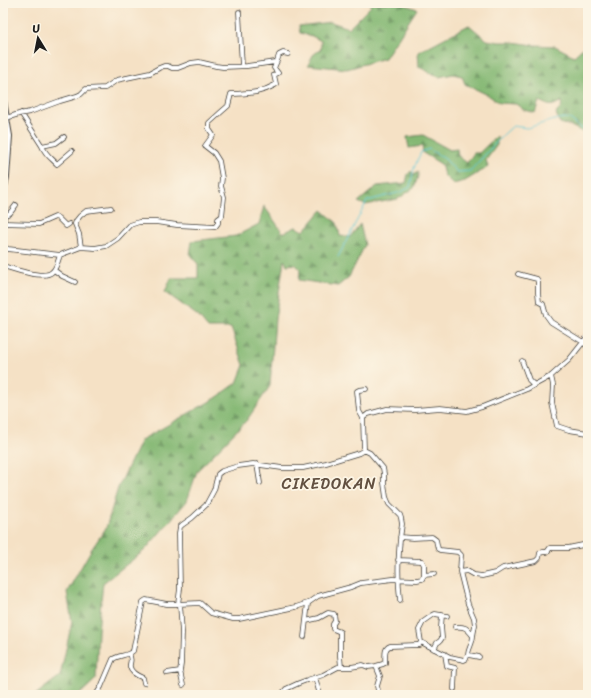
<svg xmlns="http://www.w3.org/2000/svg" width="591" height="698" font-family="Sriracha,sans-serif">
<style>
.forest{fill:url(#forest-firs);stroke:#506a48}
.lines{fill:none;stroke-linecap:round;stroke-linejoin:round}
.stream{stroke:#5ec9d8;stroke-width:1}
.minor-casing{stroke:#3d3a35;stroke-width:5.5}
.secondary-casing{stroke:#3d3a35;stroke-width:8}
.minor{stroke:#fff;stroke-width:4}
.secondary{stroke:#fff;stroke-width:6}
.labels{text-anchor:middle;stroke-width:3.5;stroke-linejoin:round;paint-order:stroke}
.quarter-label{font-size:16px;letter-spacing:1px;fill:#625040;stroke:#fcf5e5}
</style>
<defs>
<pattern id="forest-firs" width="22" height="20" patternUnits="userSpaceOnUse"><rect width="22" height="20" fill="#84b873"/><path d="M5 1l3.5 6h-7zM16 11l3.5 6h-7z" fill="#6b955e"/></pattern>
</defs>
<rect width="100%" height="100%" fill="#fcf5e5"/>
<filter id="ink" filterUnits="userSpaceOnUse"><feTurbulence type="fractalNoise" baseFrequency=".025" numOctaves="2"/><feDisplacementMap in="SourceGraphic" scale="8" xChannelSelector="R" yChannelSelector="G"/><feConvolveMatrix kernelMatrix="1 2 1 2 8 2 1 2 1" color-interpolation-filters="sRGB"/></filter>
<filter id="wash" filterUnits="userSpaceOnUse"><feTurbulence type="fractalNoise" baseFrequency=".012" numOctaves="4" result="noise"/><feDisplacementMap in="SourceGraphic" scale="16" xChannelSelector="R" yChannelSelector="G"/><feGaussianBlur stdDeviation="0.9" result="paint"/><feColorMatrix in="noise" values="0 0 0 0 0 0 0 0 0 0 0 0 0 0 0 0 0 1.4 0 .05"/><feComposite in="paint" operator="in"/></filter>
<g filter="url(#wash)">
<rect width="100%" height="100%" fill="#f5e1c5"/>
<!-- forest -->
<path class="forest" d="M370 3H400L417 9 385 58 347 69 308 65 313 55 321 49V41L312 36 300 33 299 26 331 22 349 28 371 6Z
M469 25 487 40 499 42H512L535 45 555 46 574 56 588 43V135L571 126 560 123 558 119 556 113 561 108 562 101C550 107 552 107 539 101L535 113 524 110 516 104 499 103 488 95 465 84 462 76 453 74 439 77 419 67 418 52Z
M423 135 450 150 457 149 458 156 467 163 474 153H479L497 136V145L486 160 488 167 465 181 453 184 444 175 441 164 423 153 422 146 409 148 407 137Z
M411 171 414 175 418 172V176L414 188 398 199 365 205 358 202 377 186 406 183 408 174Z
M264 206 283 233 296 227 304 231 322 210 337 223 340 236 350 237 360 224 365 245 349 277 338 286 299 280 300 269 295 264 287 265 284 260 275 319 270 386 247 420 197 471 187 501 145 550 103 583 98 631 96 679 79 695H35L60 676 72 622 67 592 91 550 106 528 118 488 141 440 216 398 237 383 244 365 231 328H208L198 316 165 292 171 278H198V264L190 255 192 241 236 236 259 224Z"/>
<g class="lines">
<!-- stream -->
<path class="stream" d="M584 55 588 53
M338 257 367 201 401 192 410 187 414 168 421 152 429 149 445 159 457 172 470 171 503 135 513 126 527 128 558 119 565 118 570 119 585 131 588 132"/>
</g>
</g>
<g filter="url(#ink)">
<g class="lines">
<!-- minor casing -->
<g class="minor-casing">
<path id="minor" d="M239 12 242 66
M21 113 42 146 56 143 64 137
M6 118 19 114 30 112 60 101 77 96 81 94 86 89 105 88 117 80 150 73 159 68 164 66H168L172 68H178L191 63 199 62 216 66 223 67 247 66 275 62 277 61 279 55 283 53 288 54
M42 146C45 154 51 158 57 164L72 151
M3 216 10 213 16 205
M3 223 39 224 55 217 58 218 66 226 69 224
M3 246 8 249 60 255
M81 247 79 234 75 224 76 221 80 216 86 211 111 208
M3 266C13 269 44 280 52 272 57 268 58 260 60 255L81 247 95 248 106 246 118 238 130 225 139 222H156L177 225 215 227 218 223V219L222 216 224 197 221 186 222 178 219 161 214 153 205 146 213 135 209 129V123L220 113 228 106 231 94C248 93 259 94 275 85L276 84 274 75 278 73 274 68 277 61
M54 270 62 276 75 282
M518 274 537 279 538 282V293L539 302 543 304 546 315 551 322 583 342 587 346 588 349
M522 361 529 380 534 385
M551 376 553 385 552 403 557 426 569 430 588 433
M363 418 359 411 357 391 359 390 366 389
M364 450 370 453 383 468 384 474V483L386 497 389 504 400 515 401 518 402 524C398 550 397 573 400 600
M257 464 260 483
M400 537 413 538 432 537 436 540 438 549 440 550 458 552 461 555 460 572 468 604 474 618 475 625 473 636
M398 560 422 561 424 565V575
M460 572 467 571 474 575 482 576 495 573 503 568 536 561 539 558 540 553 543 552H547L550 548H568L588 544
M178 604 200 603 211 613 233 619H239L296 607 308 603 318 596 351 587 361 583 393 579 417 580 422 579 424 575 434 574
M306 621 319 618 328 613 334 614 335 621 333 624V629L338 631 340 632V656L341 667
M455 627C465 626 467 628 473 636 473 643 468 649 468 655
M304 637 308 603
M421 642 450 657 464 660 466 659 467 656 469 655 479 657
M434 649 437 643 440 641 442 638 441 627 442 615
M129 654C133 661 129 662 130 667 131 673 138 676 143 678L144 683
M445 654 447 666 455 668 454 689
M180 671 183 685
M167 673 180 671 181 664 182 632 180 604
M315 677 320 695
M96 695 101 687 113 659C119 655 127 656 133 651L143 602 146 600 167 604H178L180 589 179 533 180 527 182 525 192 518 206 505 214 490 218 474 222 471 238 466 253 464 282 468H303L326 463 359 453 364 450 363 418 368 414 387 409 415 410 440 408 467 411 482 407 527 389 551 376 569 360 588 336
M281 695 286 689 299 683 307 680 323 675 338 667H351L363 665 368 667 376 666
M379 695 377 686 380 676 376 666 383 664 385 663C386 656 383 649 390 646L417 645H419L421 642 419 630 423 622 433 615 435 614 447 616"/>
</g>
<!-- secondary casing -->
<g class="secondary-casing">
<path id="secondary" d="M3 101 9 136 8 150 6 177 3 191 4 202 3 218"/>
</g>
<!-- minor -->
<use href="#minor" class="minor"/>
<!-- secondary -->
<use href="#secondary" class="secondary"/>
</g>
</g>
<g class="labels">
<!-- quarter labels -->
<g class="quarter-label">
<text x="329" y="489">CIKEDOKAN</text>
</g>
</g>
<!-- margin -->
<rect width="591" height="698" fill="none" stroke="#fcf5e5" stroke-width="16"/>
<!-- north arrow -->
<g transform="translate(38 38) rotate(350)" stroke="#fcf5e5" stroke-width="3" paint-order="stroke">
<path d="M0-3L7 15L0 10L-7 15Z" fill="#1c1c1c"/>
<text y="-6" font-size="11" font-weight="bold" text-anchor="middle" fill="#1c1c1c">U</text>
</g>
</svg>
